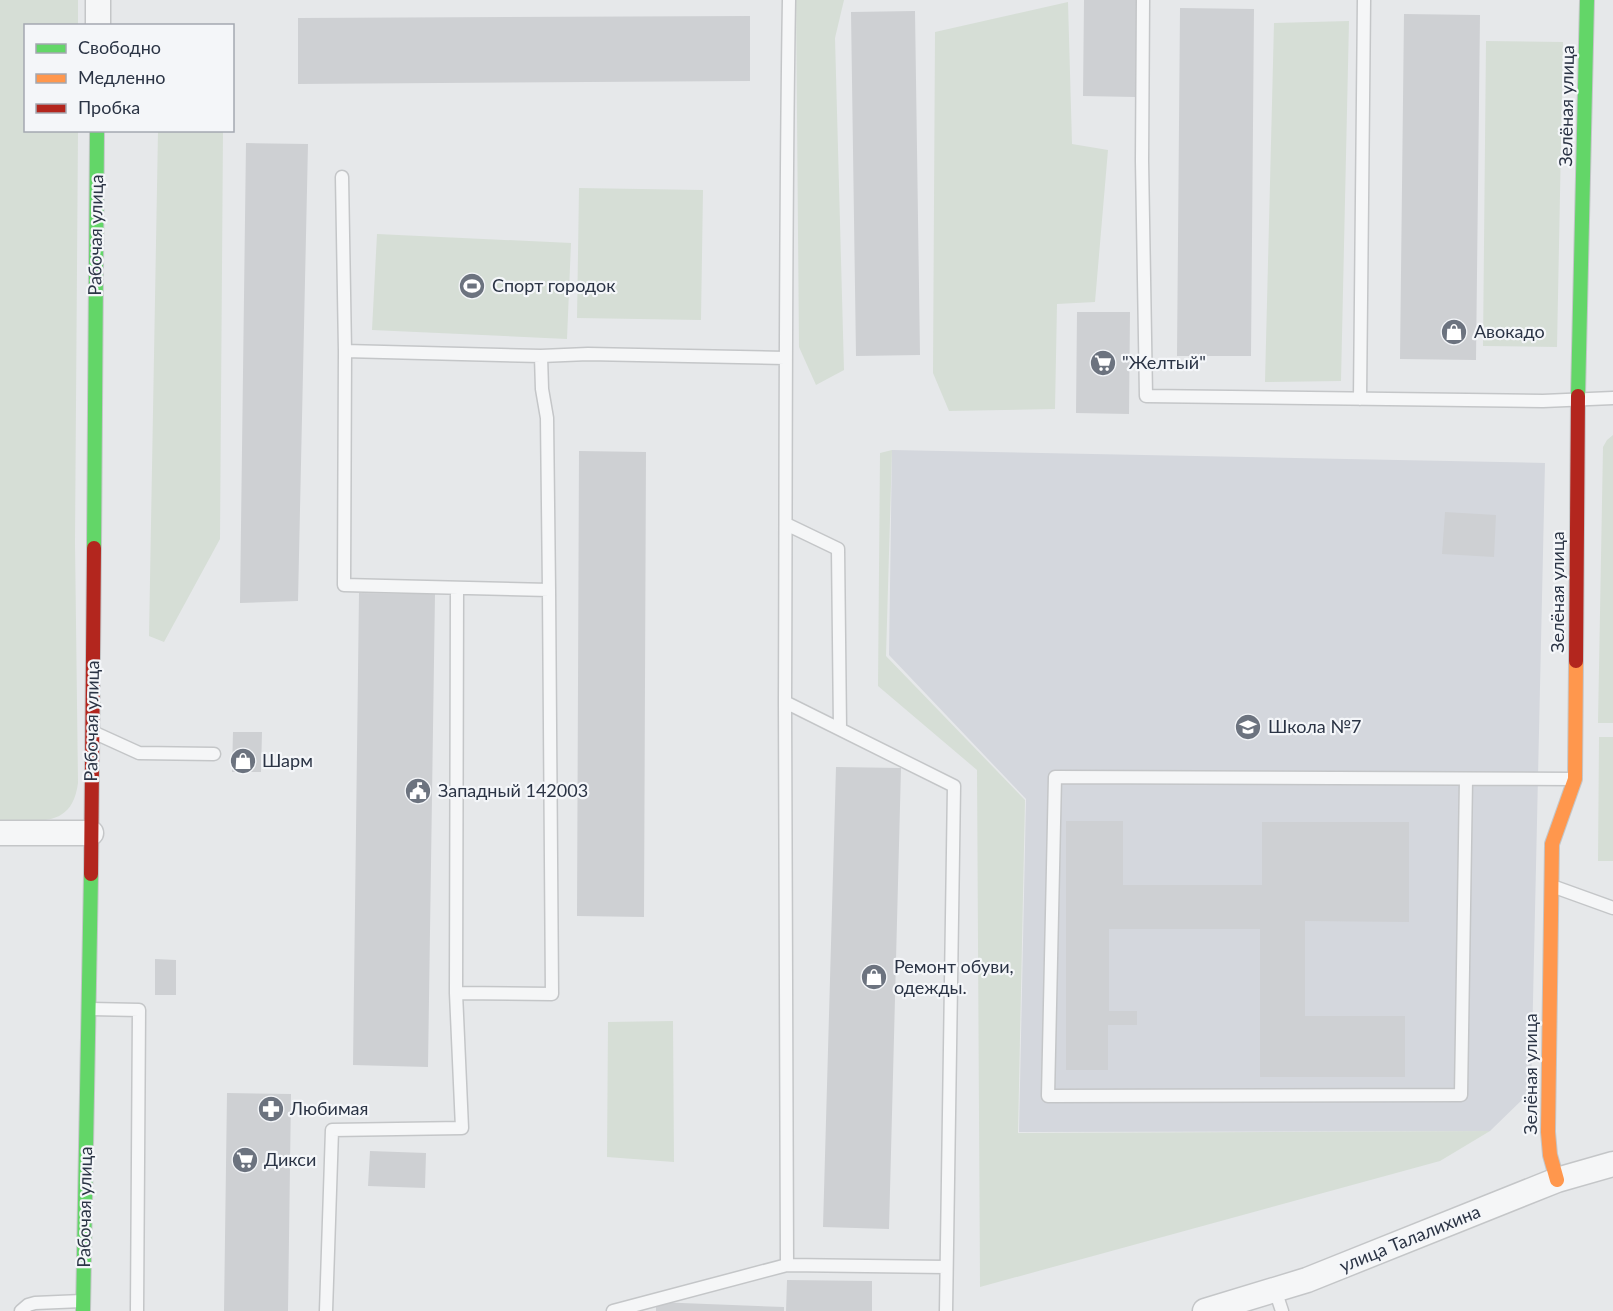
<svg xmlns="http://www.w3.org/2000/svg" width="1613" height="1311" font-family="Lato,sans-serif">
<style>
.built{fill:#d4d7dd}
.green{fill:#d6ded6}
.building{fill:#ced0d3}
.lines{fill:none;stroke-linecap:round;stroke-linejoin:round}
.lane-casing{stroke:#c4c6c8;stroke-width:15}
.street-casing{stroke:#c4c6c8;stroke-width:27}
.fast-casing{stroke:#c4c6c8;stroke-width:16}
.slow-casing{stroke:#c4c6c8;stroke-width:16}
.jam-casing{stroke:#c4c6c8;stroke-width:16}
.lane{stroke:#f5f6f7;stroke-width:12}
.street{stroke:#f5f6f7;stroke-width:24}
.fast{stroke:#63d668;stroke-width:14}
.slow{stroke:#ff974d;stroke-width:14}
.jam{stroke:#b3261e;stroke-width:14}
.labels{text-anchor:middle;stroke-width:4.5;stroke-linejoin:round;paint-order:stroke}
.street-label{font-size:18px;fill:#2b3445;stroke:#f4f6f9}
.poi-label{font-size:18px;fill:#2b3445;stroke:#f4f6f9;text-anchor:start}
</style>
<rect width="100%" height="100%" fill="#e6e8ea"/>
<!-- built -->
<path class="built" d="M892 450 1545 463 1531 1091 1490 1131 1019 1132 1026 799 889 655Z"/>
<!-- green -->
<path class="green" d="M0 0H78V25L26 26V130L78 131 75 543 78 783C72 830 36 820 0 820Z
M796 0H844L835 38 844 370 816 385 799 347Z
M1068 2 1072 144 1108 150 1095 302 1057 304 1055 409 949 411 933 373 935 32Z
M1349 21 1341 381 1265 382 1274 23Z
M1486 41 1563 42 1557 347 1483 346Z
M158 131H223L220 539 164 642 149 636Z
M579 188 703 190 701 320 577 318Z
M377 234 571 243 567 339 372 330Z
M1613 435V723H1598L1603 447 1607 440Z
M892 450 886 656 1025 800 1018 1133 1490 1131 1440 1161 980 1287 977 770 878 686 880 453Z
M1599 737H1613V861H1598Z
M673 1021 674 1162 607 1157 608 1022Z"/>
<!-- building -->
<path class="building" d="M1084 0H1137L1135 97 1083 96Z
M1180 8 1254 9 1251 356H1177Z
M915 11 920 355 856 356 851 12Z
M1404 14 1480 15 1476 360 1400 359Z
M750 16V81L298 84V18Z
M246 143 308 144 298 601 240 603Z
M1077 312H1130L1129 414 1076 413Z
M579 451 646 452 644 917 577 916Z
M1445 512 1496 515 1494 557 1442 554Z
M359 593 435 594 428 1067 353 1065Z
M233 732H262L261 772H232Z
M836 767 901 768 889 1229 823 1227Z
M1066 821H1123V885H1262V822H1409V922L1305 921V1016H1405V1077H1260V929H1109V1011H1137V1025H1108V1070H1066Z
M155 959 176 960V995H155Z
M227 1093 291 1094 288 1311H224Z
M370 1151 426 1153 425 1188 368 1186Z
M787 1280 872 1281V1311H786Z
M656 1302 784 1307V1311H656Z"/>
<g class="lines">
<!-- lane casing -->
<g class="lane-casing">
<path id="lane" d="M789 0C785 234 786 468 785 702L954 786 946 1311
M1143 0 1142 161 1146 396 1543 401 1613 398
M342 177 345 351
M541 356 542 389 547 418 549 590 344 585 345 351 541 356 588 354 785 358
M1360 399 1364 0
M786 524 838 549 840 729
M457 588 456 993 552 994 549 590
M785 702 787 1265
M95 733 139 753 214 754
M1466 779 1461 1095 1048 1096 1055 777 1574 779
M1552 886 1613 908
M91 1009 139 1010 137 1311
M1275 1290 1282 1311
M21 1311 28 1305 35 1303 82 1301
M326 1311 332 1130 462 1128 456 993
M613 1311 787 1265 946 1267"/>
</g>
<!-- street casing -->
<g class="street-casing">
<path id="street" d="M98 26V0
M0 833H91
M1205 1311 1307 1280 1557 1180 1613 1164"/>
</g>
<!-- fast casing -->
<g class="fast-casing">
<path id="fast" d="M1578 396 1587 0
M94 548 97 130
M83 1311 91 874"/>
</g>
<!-- slow casing -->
<g class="slow-casing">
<path id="slow" d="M1557 1180 1550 1155 1548 1132 1552 844 1575 779 1576 661"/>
</g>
<!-- jam casing -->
<g class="jam-casing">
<path id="jam" d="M1576 661 1578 396
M91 874 94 548"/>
</g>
<!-- lane -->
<use href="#lane" class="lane"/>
<!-- street -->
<use href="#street" class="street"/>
<!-- fast -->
<use href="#fast" class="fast"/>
<!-- slow -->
<use href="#slow" class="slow"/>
<!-- jam -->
<use href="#jam" class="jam"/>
</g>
<!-- icons -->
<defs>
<g id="stadium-disc" transform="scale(1.35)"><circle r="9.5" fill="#6c737f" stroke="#f4f6f9"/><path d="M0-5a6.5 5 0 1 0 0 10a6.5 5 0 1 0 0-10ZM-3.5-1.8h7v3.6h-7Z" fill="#fff"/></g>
<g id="shop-disc" transform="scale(1.35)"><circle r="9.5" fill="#6c737f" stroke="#f4f6f9"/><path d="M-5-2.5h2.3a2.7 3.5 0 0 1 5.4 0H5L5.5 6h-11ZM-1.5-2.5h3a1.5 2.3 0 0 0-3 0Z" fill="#fff"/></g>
<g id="supermarket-disc" transform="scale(1.35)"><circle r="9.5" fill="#6c737f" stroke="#f4f6f9"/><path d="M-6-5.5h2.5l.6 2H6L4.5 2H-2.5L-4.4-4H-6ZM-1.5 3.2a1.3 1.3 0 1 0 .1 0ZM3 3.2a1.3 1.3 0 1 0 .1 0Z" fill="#fff"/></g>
<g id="school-disc" transform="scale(1.35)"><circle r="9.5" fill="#6c737f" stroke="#f4f6f9"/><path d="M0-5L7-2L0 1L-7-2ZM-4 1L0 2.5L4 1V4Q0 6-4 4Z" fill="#fff"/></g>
<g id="civic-disc" transform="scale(1.35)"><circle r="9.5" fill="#6c737f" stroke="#f4f6f9"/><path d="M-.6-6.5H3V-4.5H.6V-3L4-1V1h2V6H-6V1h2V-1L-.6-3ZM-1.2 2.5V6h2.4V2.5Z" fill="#fff"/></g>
<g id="pharmacy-disc" transform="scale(1.35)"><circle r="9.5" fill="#6c737f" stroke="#f4f6f9"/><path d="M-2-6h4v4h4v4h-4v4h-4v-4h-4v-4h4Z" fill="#fff"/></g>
</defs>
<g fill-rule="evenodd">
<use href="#stadium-disc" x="472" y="286"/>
<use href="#shop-disc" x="1454" y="332"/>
<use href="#supermarket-disc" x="1103" y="363"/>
<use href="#school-disc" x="1248" y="727"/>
<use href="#shop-disc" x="243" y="761"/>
<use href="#civic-disc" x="418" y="791"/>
<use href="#shop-disc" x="874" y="977"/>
<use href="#pharmacy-disc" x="271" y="1109"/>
<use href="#supermarket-disc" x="245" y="1160"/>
</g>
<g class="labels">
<!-- street labels -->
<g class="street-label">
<text transform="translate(1567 106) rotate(-89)" y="6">Зелёная улица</text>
<text transform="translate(96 235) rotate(-89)" y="6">Рабочая улица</text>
<text transform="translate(1558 592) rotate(-90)" y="6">Зелёная улица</text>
<text transform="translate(92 721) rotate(-89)" y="6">Рабочая улица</text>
<text transform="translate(1531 1074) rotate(-90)" y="6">Зелёная улица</text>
<text transform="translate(85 1207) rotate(-89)" y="6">Рабочая улица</text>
<text transform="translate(1410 1239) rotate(-22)" y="6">улица Талалихина</text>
</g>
<!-- poi labels -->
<g class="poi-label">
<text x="492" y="292">Спорт городок</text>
<text x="1474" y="338">Авокадо</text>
<text x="1122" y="369">"Желтый"</text>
<text x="1268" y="733">Школа №7</text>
<text x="262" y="767">Шарм</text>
<text x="438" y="797">Западный 142003</text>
<text x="894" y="973">Ремонт обуви,<tspan x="894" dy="21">одежды.</tspan></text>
<text x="290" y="1115">Любимая</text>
<text x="264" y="1166">Дикси</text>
</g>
</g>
<!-- legend -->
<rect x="24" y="24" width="210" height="108" fill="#f4f6f9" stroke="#a4a8b1" stroke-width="1.5"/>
<rect x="36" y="44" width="30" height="9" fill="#63d668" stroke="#a4a8b1" stroke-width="1.5"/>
<text x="78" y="54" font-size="18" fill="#2b3445">Свободно</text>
<rect x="36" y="74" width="30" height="9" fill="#ff974d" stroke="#a4a8b1" stroke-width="1.5"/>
<text x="78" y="84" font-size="18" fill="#2b3445">Медленно</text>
<rect x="36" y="104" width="30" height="9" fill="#b3261e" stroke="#a4a8b1" stroke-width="1.5"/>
<text x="78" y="114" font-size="18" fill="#2b3445">Пробка</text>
</svg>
